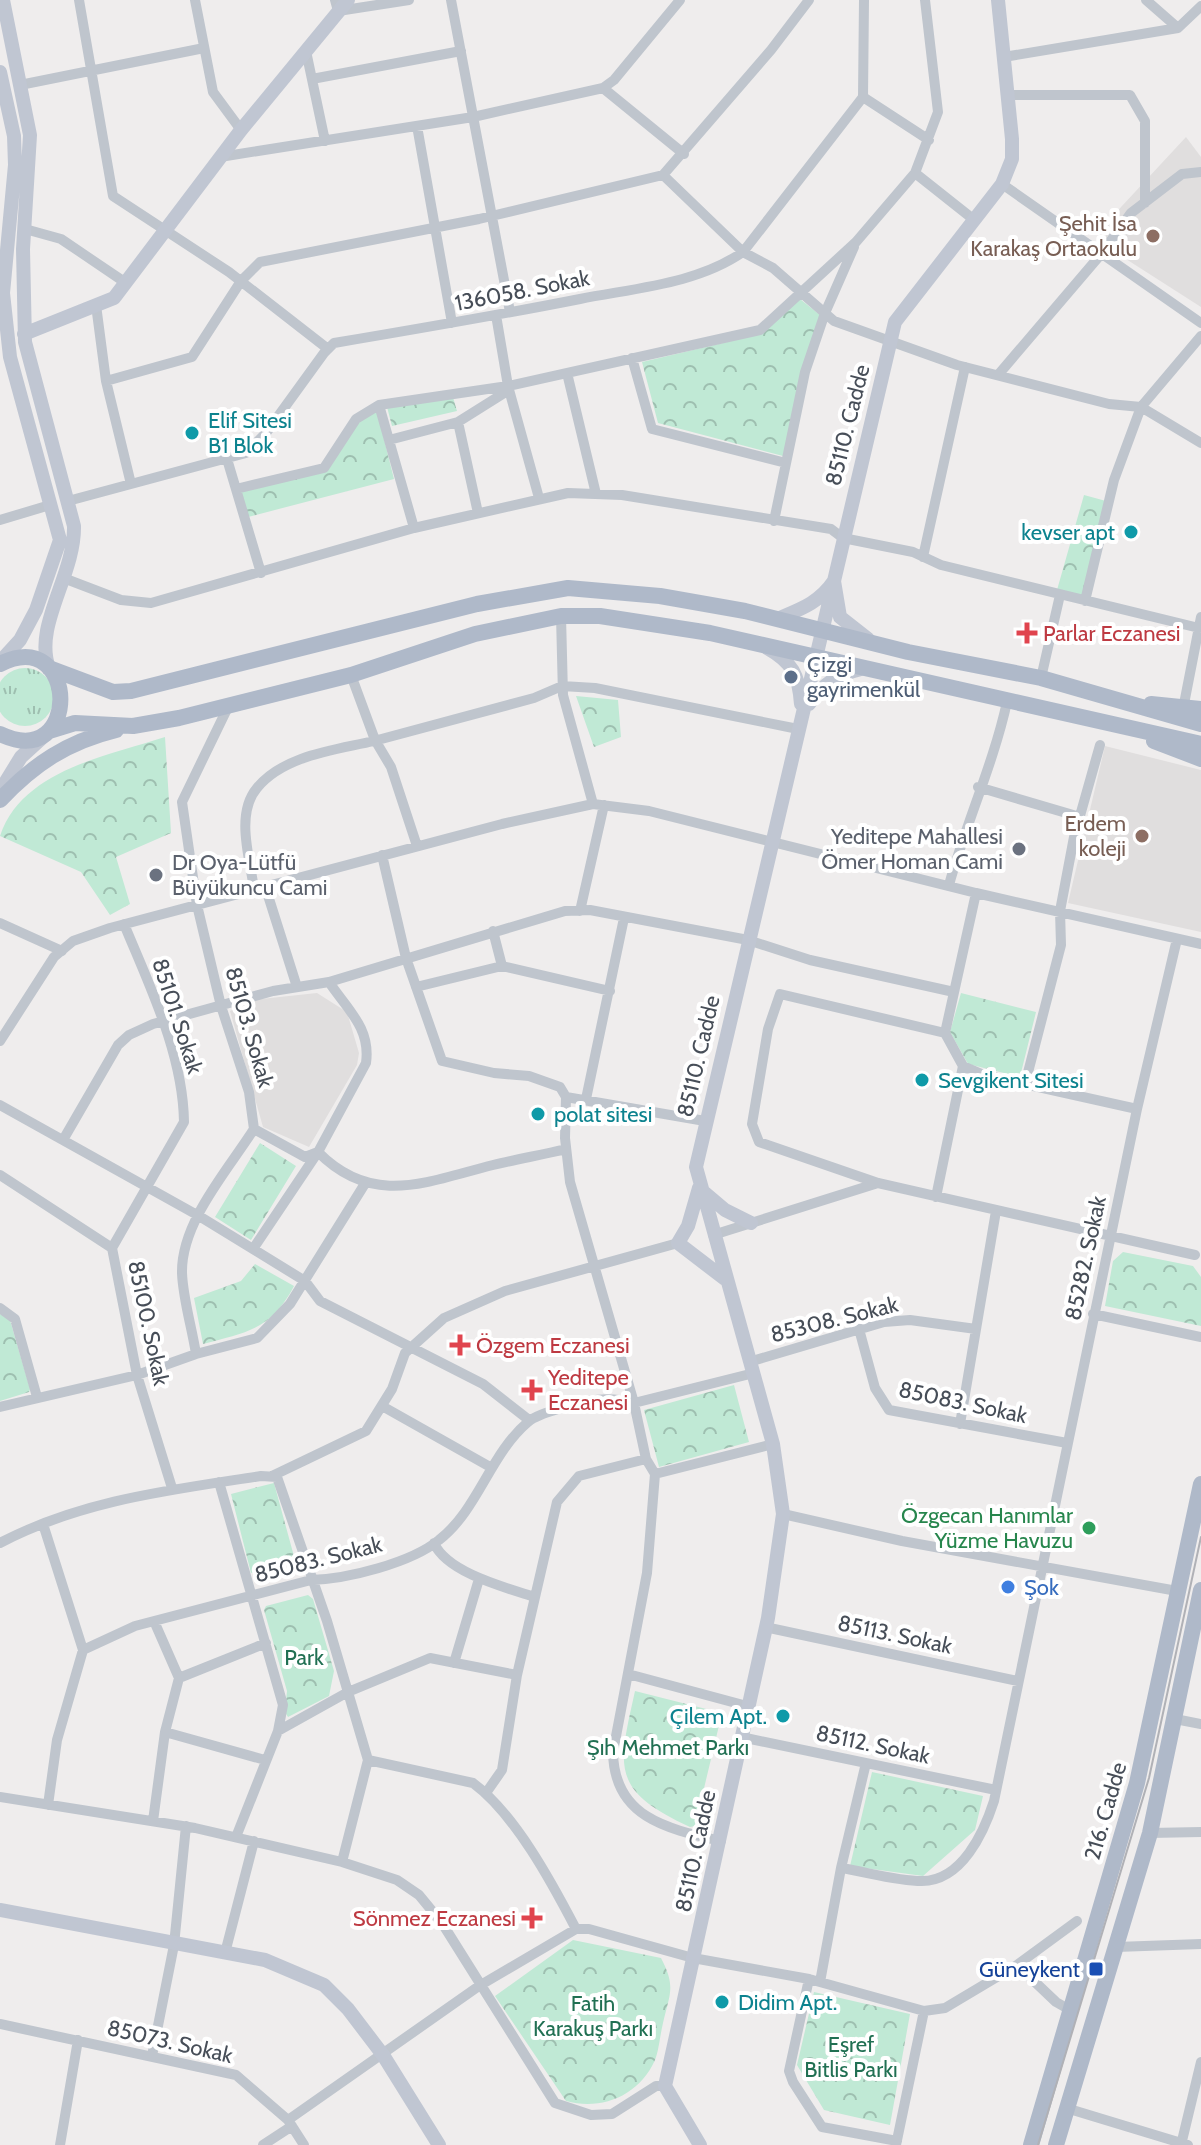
<svg xmlns="http://www.w3.org/2000/svg" width="1201" height="2145" font-family="Cabin,sans-serif">
<style>
.education{fill:#e0dede}
.grass{fill:url(#grass-tufts)}
.forest{fill:url(#forest-crowns)}
.lines{fill:none;stroke-linecap:round;stroke-linejoin:round}
.street{stroke:#bfc5cd;stroke-width:10}
.secondary{stroke:#c0c6d2;stroke-width:14}
.primary{stroke:#afb9c9;stroke-width:16}
.tram{stroke:#b0b1b6;stroke-width:2}
.education-dot{fill:#8d6e63;stroke:#fff;stroke-width:3}
.culture-dot{fill:#0f9aa8;stroke:#fff;stroke-width:3}
.health-dot{fill:#e0444e;stroke:#fff;stroke-width:3}
.service-dot{fill:#5c6f8a;stroke:#fff;stroke-width:3}
.worship-dot{fill:#6b7280;stroke:#fff;stroke-width:3}
.leisure-dot{fill:#2e9e5b;stroke:#fff;stroke-width:3}
.shop-dot{fill:#3f7fe0;stroke:#fff;stroke-width:3}
.transit-dot{fill:#1a4fb4;stroke:#fff;stroke-width:3}
.labels{text-anchor:middle;stroke-width:8;stroke-linejoin:round;paint-order:stroke}
.education-label{font-size:22px;fill:#785e54;stroke:#fff;text-anchor:end}
.street-label{font-size:22px;fill:#474e58;stroke:#fff}
.culture-label{font-size:22px;fill:#0d838f;stroke:#fff;text-anchor:start}
.health-label{font-size:22px;fill:#be3a42;stroke:#fff;text-anchor:start}
.service-label{font-size:22px;fill:#4e5e75;stroke:#fff;text-anchor:start}
.worship-label{font-size:22px;fill:#5b616d;stroke:#fff;text-anchor:end}
.leisure-label{font-size:22px;fill:#27864d;stroke:#fff;text-anchor:end}
.shop-label{font-size:22px;fill:#366cbe;stroke:#fff;text-anchor:start}
.park-label{font-size:22px;fill:#217053;stroke:#fff}
.transit-label{font-size:22px;fill:#164399;stroke:#fff;text-anchor:end}
</style>
<defs>
<pattern id="grass-tufts" width="24" height="20" patternUnits="userSpaceOnUse" patternTransform="scale(2)"><rect width="24" height="20" fill="#c0e9d5"/><path d="M3 7l-1-3M5 7V3M7 7l1-3M15 17l-1-3M17 17v-4M19 17l1-3" fill="none" stroke="#9ebfb0"/></pattern>
<pattern id="forest-crowns" width="20" height="18" patternUnits="userSpaceOnUse" patternTransform="scale(2)"><rect width="20" height="18" fill="#c0e9d5"/><path d="M2 6a3 3 0 1 1 6 0M12 15a3 3 0 1 1 6 0" fill="none" stroke="#9ebfb0"/></pattern>
</defs>
<rect width="100%" height="100%" fill="#efeded"/>
<!-- education -->
<path class="education" d="M1186 137 1201 157V307L1115 252 1103 253 1109 220Z
M1105 746 1201 770V932L1068 903Z
M317 993 347 1012 359 1053 357 1065 309 1147 263 1127 230 1011 252 1000Z"/>
<!-- grass -->
<path class="grass" d="M-4 697a29 29 0 1 1 58 0a29 29 0 1 1-58 0Z"/>
<!-- forest -->
<path class="forest" d="M800 299 820 315 783 456 658 423 642 362 761 334Z
M452 394 457 411 392 426 387 407Z
M377 411 394 479 248 517 240 492 328 469 358 423Z
M1084 495 1106 501 1082 596 1057 590Z
M576 696 618 700 621 737 594 747Z
M165 737 171 833 116 857 130 904 110 915 81 872 0 836C22 770 107 756 165 737Z
M961 993 1036 1012 1020 1077 968 1064 950 1032Z
M260 1143 296 1166 251 1240 215 1217Z
M1123 1252 1193 1266 1201 1277V1326L1105 1306 1113 1261Z
M255 1264 294 1286C271 1330 247 1332 203 1344L194 1298 241 1281Z
M0 1314 10 1320 30 1389 29 1392 0 1401Z
M734 1385 749 1442 659 1467 644 1410Z
M274 1483 295 1560 251 1573 231 1494Z
M308 1595 313 1599 334 1671 329 1696 288 1717 285 1712 287 1691 264 1610 266 1606Z
M635 1691 722 1713 695 1826 690 1827C610 1790 618 1768 635 1691Z
M872 1772 983 1796 975 1830 923 1876 850 1866Z
M573 1940 661 1958C676 1987 670 1993 663 2023 660 2035 659 2050 655 2060 639 2096 601 2111 566 2101L495 1996Z
M814 1992 910 2014 890 2125 824 2110 797 2065Z"/>
<g class="lines">
<!-- street -->
<path class="street" d="M79 0 113 196 229 272 328 349
M195 0 213 92 241 130
M335 0 338 11 409 0
M451 0 510 312
M1146 0 1178 28
M306 51 325 141
M1004 57 1178 28 1201 6
M312 79 461 51
M20 85 204 48
M603 88 684 154
M1007 95H1130L1145 121V203
M863 97 929 140
M417 126 452 323
M220 157 473 117 603 88 614 80 680 0
M915 173 938 112 925 0
M663 175 743 252 773 268 834 321 957 365 1109 404 1141 407 1201 443
M1002 184 1201 323
M25 229 61 239 126 283
M96 305 106 381 131 484
M496 315 508 386 539 498
M632 358 652 429 786 463
M567 373 596 494
M998 375 1102 253 1131 213 1182 174 1201 172
M106 381 192 357 241 281 260 262 479 219 663 175 771 50 809 0
M379 405 414 528
M458 422 478 513
M389 440 458 422 509 390
M227 459 261 573
M236 489 324 468 356 419 379 405 508 386 760 330 856 242 915 173 973 219
M68 501 246 453 266 433 324 353 334 343C417 329 499 315 580 299 635 288 697 284 743 252L863 97 864 0
M0 520 50 505
M774 521 805 372 825 313 854 247
M923 557 965 367
M66 579 121 600 151 603 414 528 568 493 622 495 831 529 843 538 913 552 941 565 1199 628
M1085 601 1114 480 1141 407 1201 336
M561 616 563 695 593 804
M351 675 375 740 391 767 417 846
M1041 678 1060 595
M1184 704 1201 617
M978 787 1080 817
M382 855 406 958 442 1061 494 1073 529 1076 560 1087 566 1097 705 1121
M949 885C966 823 993 765 1007 702
M265 886 297 987
M254 889C250 859 235 814 257 788 284 755 336 750 374 741 427 727 480 712 534 698L562 686 595 688 798 729
M580 911 604 805
M0 923 62 951
M493 931 502 966
M416 987 502 966 610 991
M945 1033 780 994 768 1029 752 1124 759 1142 878 1183 1195 1255
M0 1041 54 957 73 941 110 928 502 824 593 804 649 811 976 893
M1025 1084 1061 945 1060 911 1074 837 1100 745
M566 1097 565 1138 570 1182 634 1403 646 1459 655 1474 647 1573 613 1752C614 1818 668 1829 721 1841
M586 1099 624 918
M0 1105 199 1216 305 1281 320 1301 483 1384 529 1420
M1137 1109 1177 939
M254 1129 305 1157 318 1152 366 1063C371 1028 347 1009 329 982
M63 1140 118 1045 129 1035 153 1024 273 991 329 982 565 911 590 910 748 940 810 960 954 992
M0 1175 112 1248 137 1375 172 1488
M936 1197 963 1066
M713 1235 878 1183
M112 1248 184 1122C183 1054 150 987 124 924
M253 1249 318 1152C373 1208 428 1181 493 1165 517 1159 542 1155 566 1149
M0 1308 15 1319 37 1397
M1093 1314 1201 1337
M859 1329 875 1388 889 1410 1067 1443
M196 1354C192 1328 183 1299 182 1273 181 1222 228 1170 254 1129L249 1092 221 1006 197 905 182 802 229 705
M749 1362 884 1322 910 1320 976 1329
M382 1406 492 1468
M0 1407 137 1375 196 1354 257 1338 290 1304 366 1182
M960 1424 996 1211
M655 1474 773 1444
M272 1476 366 1431 392 1389 405 1353 444 1318 505 1291 678 1243
M219 1482 283 1705 278 1731 236 1837
M783 1514 902 1541 1177 1591
M43 1524 83 1650
M0 1543C82 1500 171 1490 261 1476L277 1477 327 1621 368 1760 342 1862
M434 1543C447 1573 507 1588 535 1597
M154 1621 179 1678
M765 1627 1018 1681
M454 1663 479 1579
M628 1674 747 1706
M1175 1719 1201 1724
M278 1731 348 1692 430 1658 517 1675
M165 1732 265 1760
M741 1737 996 1790
M368 1760 473 1783C515 1814 552 1883 576 1929
M486 1793 502 1770 517 1675 557 1502 579 1476 646 1459
M0 1797 195 1828 342 1862 397 1880 419 1895 442 1923 555 2103 591 2115 612 2114 656 2086H665
M48 1805 57 1740 83 1650 135 1626 311 1580C347 1579 411 1563 439 1540 478 1510 490 1454 528 1422 537 1414 556 1410 568 1406 589 1399 613 1397 634 1403L754 1373
M153 1821 165 1732 179 1678 266 1643
M1150 1833 1201 1832
M841 1868C867 1872 896 1881 922 1881 962 1881 984 1832 994 1801L1137 1109 984 1075 963 1066 945 1033 976 893 1201 944
M1116 1947 1201 1944
M225 1953 254 1841
M1017 1965 1077 1921
M809 1979 789 2071 793 2082 822 2127 897 2141
M820 1982 841 1868 866 1763
M0 2024 236 2075 288 2120 304 2145
M152 2056 174 1945 186 1826
M1066 2108 1188 2145
M288 2120 479 1986 576 1929H589L693 1958 809 1979 924 2011 945 2008 1017 1965 1056 2002 1070 2010
M60 2145 78 2040
M263 2145 292 2126
M896 2145 924 2011
M1181 2145 1201 2062"/>
<!-- secondary -->
<path class="secondary" d="M3 0 30 135 23 249 25 342 74 526C75 575 33 626 49 668
M0 72 14 136 15 165 3 293 10 357 60 540 36 610 20 640 0 662
M24 334 114 298 241 130 348 0
M777 619C801 609 819 603 834 581L840 617 868 639
M767 648C792 662 799 675 801 704
M809 704C824 683 837 675 861 669
M0 791 21 757 44 736
M699 1188 688 1226 678 1243 725 1279
M699 1188 725 1210 751 1223
M0 1910 265 1960 324 1985 348 2009 383 2055 439 2145
M700 2145 665 2086 768 1618 783 1514 773 1444 696 1167 895 322 1002 184 1012 159V139L998 0"/>
<!-- primary -->
<path class="primary" d="M0 664C79 624 82 773 0 734
M49 668 113 692 131 691 477 604 568 588 660 596 745 611 908 652 1041 678 1201 724
M1151 704 1201 709
M49 731 75 723 133 726 179 718 351 675 475 634 561 616H600L710 633 1201 744
M1154 741 1201 759
M0 800C34 764 67 742 116 730
M1031 2145 1137 1783 1201 1484
M1056 2145 1150 1833 1201 1590"/>
<!-- tram -->
<path class="tram" d="M1038 2145 1149 1778 1201 1537"/>
</g>
<!-- markers -->
<g class="education-dot">
<circle cx="1153" cy="236" r="8"/>
<circle cx="1142" cy="836" r="8"/>
</g>
<g class="culture-dot">
<circle cx="192" cy="433" r="8"/>
<circle cx="1131" cy="532" r="8"/>
<circle cx="922" cy="1080" r="8"/>
<circle cx="538" cy="1114" r="8"/>
<circle cx="783" cy="1716" r="8"/>
<circle cx="722" cy="2002" r="8"/>
</g>
<g class="health-dot">
<path d="M1023 621h8v8h8v8h-8v8h-8v-8h-8v-8h8z"/>
<path d="M456 1333h8v8h8v8h-8v8h-8v-8h-8v-8h8z"/>
<path d="M528 1378h8v8h8v8h-8v8h-8v-8h-8v-8h8z"/>
<path d="M528 1906h8v8h8v8h-8v8h-8v-8h-8v-8h8z"/>
</g>
<circle class="service-dot" cx="791" cy="677" r="8"/>
<g class="worship-dot">
<circle cx="1019" cy="849" r="8"/>
<circle cx="156" cy="875" r="8"/>
</g>
<circle class="leisure-dot" cx="1089" cy="1528" r="8"/>
<circle class="shop-dot" cx="1008" cy="1587" r="8"/>
<rect class="transit-dot" x="1088" y="1961" width="16" height="16" rx="4"/>
<g class="labels">
<!-- education labels -->
<g class="education-label">
<text x="1137" y="231">Şehit İsa<tspan x="1137" dy="25">Karakaş Ortaokulu</tspan></text>
<text x="1126" y="831">Erdem<tspan x="1126" dy="25">koleji</tspan></text>
</g>
<!-- street labels -->
<g class="street-label">
<text transform="translate(522 290) rotate(-11)" y="8">136058. Sokak</text>
<text transform="translate(847 425) rotate(-76)" y="8">85110. Cadde</text>
<text transform="translate(178 1016) rotate(72)" y="8">85101. Sokak</text>
<text transform="translate(250 1027) rotate(74)" y="8">85103. Sokak</text>
<text transform="translate(698 1056) rotate(-77)" y="8">85110. Cadde</text>
<text transform="translate(1085 1258) rotate(-78)" y="8">85282. Sokak</text>
<text transform="translate(834 1319) rotate(-14)" y="8">85308. Sokak</text>
<text transform="translate(149 1323) rotate(78)" y="8">85100. Sokak</text>
<text transform="translate(963 1402) rotate(12)" y="8">85083. Sokak</text>
<text transform="translate(318 1559) rotate(-14)" y="8">85083. Sokak</text>
<text transform="translate(895 1634) rotate(12)" y="8">85113. Sokak</text>
<text transform="translate(873 1744) rotate(12)" y="8">85112. Sokak</text>
<text transform="translate(1105 1811) rotate(-74)" y="8">216. Cadde</text>
<text transform="translate(695 1851) rotate(-78)" y="8">85110. Cadde</text>
<text transform="translate(170 2041) rotate(13)" y="8">85073. Sokak</text>
</g>
<!-- culture labels -->
<g class="culture-label">
<text x="208" y="428">Elif Sitesi<tspan x="208" dy="25">B1 Blok</tspan></text>
<text x="1115" y="540" text-anchor="end">kevser apt</text>
<text x="938" y="1088">Sevgikent Sitesi</text>
<text x="554" y="1122">polat sitesi</text>
<text x="767" y="1724" text-anchor="end">Çilem Apt.</text>
<text x="738" y="2010">Didim Apt.</text>
</g>
<!-- health labels -->
<g class="health-label">
<text x="1043" y="641">Parlar Eczanesi</text>
<text x="476" y="1353">Özgem Eczanesi</text>
<text x="548" y="1385">Yeditepe<tspan x="548" dy="25">Eczanesi</tspan></text>
<text x="516" y="1926" text-anchor="end">Sönmez Eczanesi</text>
</g>
<!-- service labels -->
<g class="service-label">
<text x="807" y="672">Çizgi<tspan x="807" dy="25">gayrimenkül</tspan></text>
</g>
<!-- worship labels -->
<g class="worship-label">
<text x="1003" y="844">Yeditepe Mahallesi<tspan x="1003" dy="25">Ömer Homan Cami</tspan></text>
<text x="172" y="870" text-anchor="start">Dr Oya-Lütfü<tspan x="172" dy="25">Büyükuncu Cami</tspan></text>
</g>
<!-- leisure labels -->
<g class="leisure-label">
<text x="1073" y="1523">Özgecan Hanımlar<tspan x="1073" dy="25">Yüzme Havuzu</tspan></text>
</g>
<!-- shop labels -->
<g class="shop-label">
<text x="1024" y="1595">Şok</text>
</g>
<!-- park labels -->
<g class="park-label">
<text x="304" y="1665">Park</text>
<text x="668" y="1755">Şıh Mehmet Parkı</text>
<text x="593" y="2011">Fatih<tspan x="593" dy="25">Karakuş Parkı</tspan></text>
<text x="851" y="2052">Eşref<tspan x="851" dy="25">Bitlis Parkı</tspan></text>
</g>
<!-- transit labels -->
<g class="transit-label">
<text x="1080" y="1977">Güneykent</text>
</g>
</g>
</svg>
